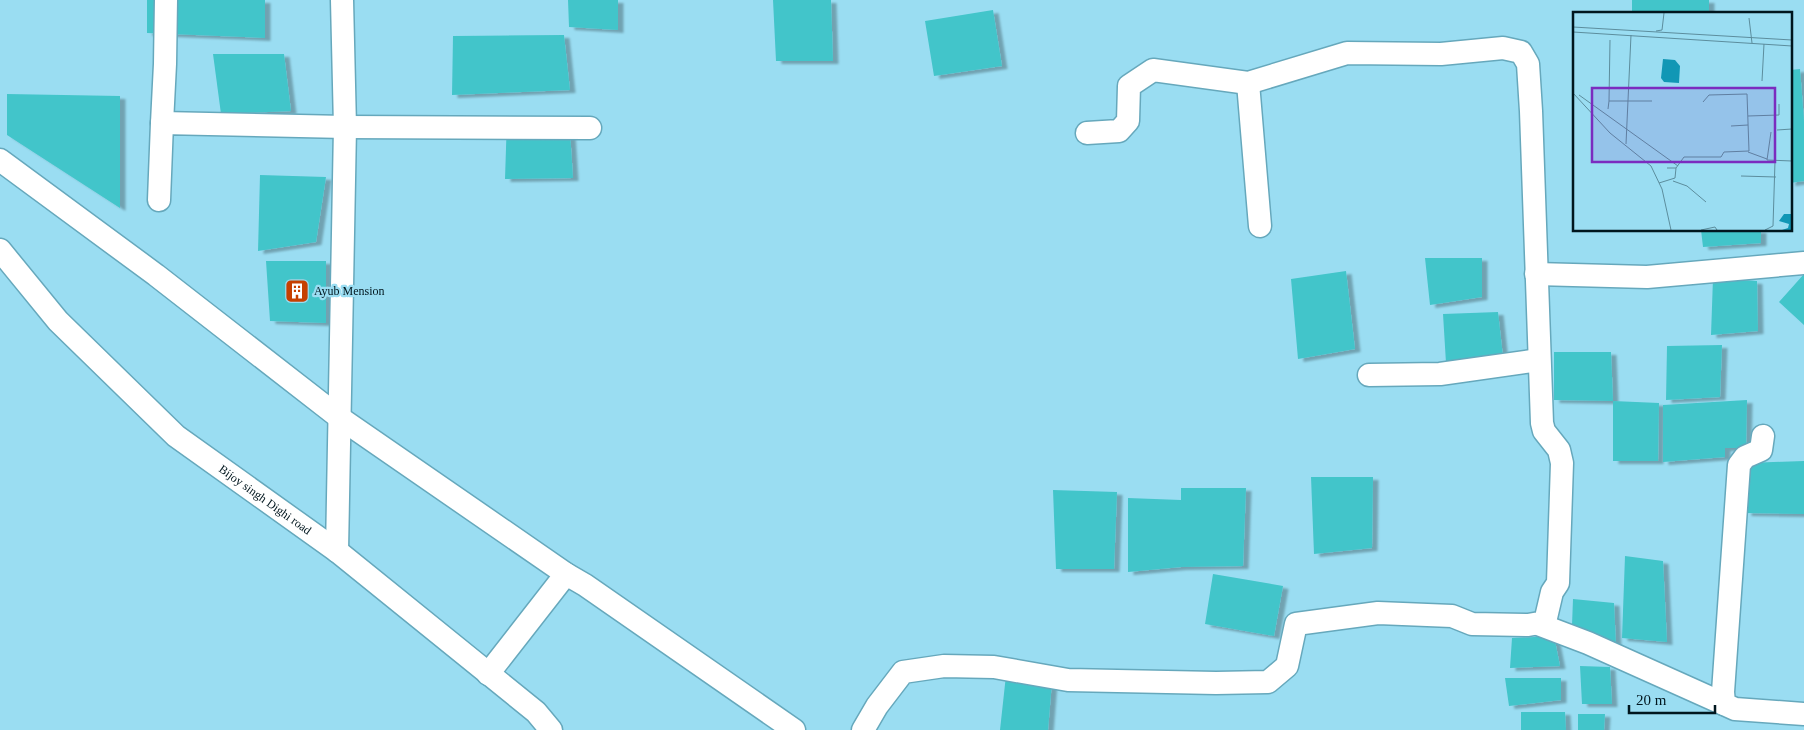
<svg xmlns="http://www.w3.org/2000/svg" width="1804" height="730" font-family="Georgia,serif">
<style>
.building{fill:#43c5ca;filter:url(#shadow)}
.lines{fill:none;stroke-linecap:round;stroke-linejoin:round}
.minor-casing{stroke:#66a8bc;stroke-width:25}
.minor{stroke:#fff;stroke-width:22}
.labels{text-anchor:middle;stroke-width:4.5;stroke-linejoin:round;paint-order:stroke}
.poi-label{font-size:12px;fill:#00161e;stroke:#9addf2;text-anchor:start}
.street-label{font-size:12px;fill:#00161e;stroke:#9addf2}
.inset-road{fill:none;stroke:#5c8d9d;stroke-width:1}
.view{fill:#7b2cbf;fill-opacity:0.15;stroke:#7b2cbf;stroke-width:2.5}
.inset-edge{fill:none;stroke:#00161e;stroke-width:2.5}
</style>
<defs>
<filter id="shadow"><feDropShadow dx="5.5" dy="3" stdDeviation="1" flood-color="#0004"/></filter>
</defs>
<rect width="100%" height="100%" fill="#9addf2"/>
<!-- building -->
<path class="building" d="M147 0H265V38L147 33Z
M568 0H618V30L569 27Z
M773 0H831L833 61H776Z
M1632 0H1709V14H1632Z
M993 10 1002 66 934 76 925 21Z
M564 35 570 90 452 95 453 36Z
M213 54H284L291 111 221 114Z
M1800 69 1804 121V181L1790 183V70Z
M7 94 120 96V208L7 135Z
M507 117H569L573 178 505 179Z
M260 175 326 177 316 242 258 251Z
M1701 230H1761V243L1703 247Z
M1425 258H1482V297L1430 305Z
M266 261H326V323L270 321Z
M1346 271 1355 349 1298 359 1291 279Z
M1804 274V325L1779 302Z
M1713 278 1757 281 1758 331 1711 335Z
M1498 312 1503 357 1446 363 1443 314Z
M1722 345 1720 397 1666 400 1667 346Z
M1554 352H1611L1613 401 1554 400Z
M1747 400 1746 448H1725V457L1663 462V405Z
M1613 401 1659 403 1658 461H1613Z
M1804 461V514L1746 513 1747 463Z
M1311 477H1373L1372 548 1314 554Z
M1181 488H1246L1243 566 1181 567 1128 572V498L1181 500Z
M1053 490 1117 492 1114 569H1056Z
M1625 556 1663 561 1667 642 1622 638Z
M1213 574 1283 586 1274 636 1205 624Z
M1573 599 1614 603 1616 646 1572 625Z
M1554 636 1560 666 1510 668 1512 638Z
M1007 666 1053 669 1048 730H1000Z
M1580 666 1610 667 1612 704H1582Z
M1505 678H1561V700L1509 706Z
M1521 712H1565L1566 730H1521Z
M1578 714H1605L1604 730H1578Z"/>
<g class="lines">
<!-- minor casing -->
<g class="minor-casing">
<g id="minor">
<path d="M1248 83 1260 226"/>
<path d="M162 123 165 64 166 0"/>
<path d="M0 160 156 275 340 418 566 574 585 585 794 730"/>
<path d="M159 200 162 123 345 127 590 128"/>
<path id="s1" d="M0 250 58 321 176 436 337 551 536 712 551 730"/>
<path d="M1536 274 1647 277 1804 263"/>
<path d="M1369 375 1440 374 1539 360"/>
<path d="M1763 436 1761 450 1745 457 1739 465 1723 692 1724 704 1735 709 1804 714"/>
<path d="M337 551 345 127 342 0"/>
<path d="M1538 624 1588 643 1724 704"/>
<path d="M488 674 566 574"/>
<path d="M863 730 877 706 903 672 944 666 994 667 1068 680 1216 683 1268 682 1287 666 1296 624 1378 613 1452 616 1472 624 1528 625 1545 622 1552 592 1558 583 1562 463 1559 450 1544 431 1542 423 1531 111 1528 64 1521 52 1503 48 1441 54 1347 53 1248 83 1153 70 1129 86 1128 121 1119 131 1087 133"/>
</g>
</g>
<!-- minor -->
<use href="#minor" class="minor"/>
</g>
<!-- icons -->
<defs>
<g id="building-square" transform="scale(1.25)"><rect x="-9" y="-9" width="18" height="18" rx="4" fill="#c64000" stroke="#9addf2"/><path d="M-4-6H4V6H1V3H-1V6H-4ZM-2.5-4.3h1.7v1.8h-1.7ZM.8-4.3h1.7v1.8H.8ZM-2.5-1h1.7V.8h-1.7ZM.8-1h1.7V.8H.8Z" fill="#fff"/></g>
</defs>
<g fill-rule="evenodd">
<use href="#building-square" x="297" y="291"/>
</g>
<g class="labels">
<!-- poi labels -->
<g class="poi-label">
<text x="314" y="295">Ayub Mension</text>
</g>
<!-- street labels -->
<g class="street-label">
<text dy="4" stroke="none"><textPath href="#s1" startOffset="366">Bijoy singh Dighi road</textPath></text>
</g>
</g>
<!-- overview -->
<g transform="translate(1573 12)">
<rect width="219" height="219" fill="#9addf2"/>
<path d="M90 47 102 48 107 54 106 71 91 70 88 66ZM211 202H219V218H209L215 216 216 212 206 209Z" fill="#1197b5"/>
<path class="inset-road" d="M176 6 179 31M0 15 219 28M83 19 89 18 91 1M0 20 219 34M189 69 191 32M0 81 37 121 78 154 89 177 98 218M6 83 105 154M36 89 37 28M35 97 36 89H79M175 104 206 103V92M158 114 175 113M204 118 219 117M198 120 194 148 219 149M53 132 58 23M175 140 194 147M103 156 111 145H148L151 140 176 139 174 82 136 83 130 90M168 164 203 165M100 169 114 174 133 190M86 171 102 166 103 156H94M128 218 142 215 144 218M192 218 200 214 202 149"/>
<path class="view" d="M19 76H202V150H19Z"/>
<rect width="219" height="219" class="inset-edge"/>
</g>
<!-- scale -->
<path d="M1629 705v8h86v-8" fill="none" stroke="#00161e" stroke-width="2.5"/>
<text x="1636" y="705" font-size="15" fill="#00161e" stroke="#9addf2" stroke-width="4" paint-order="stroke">20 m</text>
</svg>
